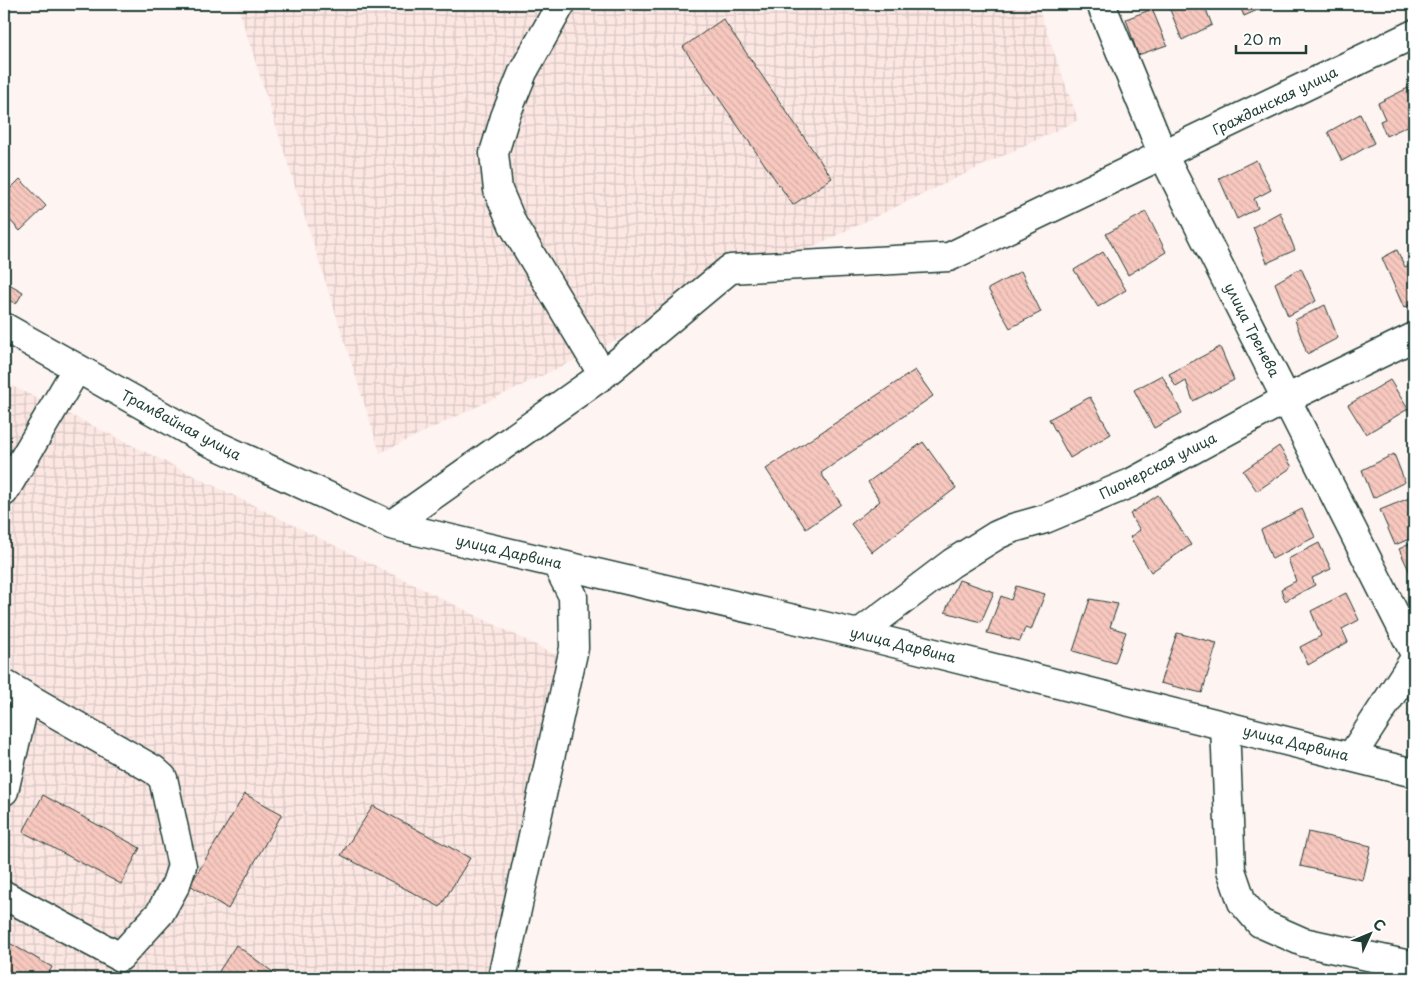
<svg xmlns="http://www.w3.org/2000/svg" width="1418" height="982" font-family="'Playpen Sans',sans-serif">
<style>
.industrial{fill:url(#industrial-grid)}
.building{fill:url(#building-back-hatch);stroke:#1f3d34}
.lines{fill:none;stroke-linecap:round;stroke-linejoin:round}
.minor-casing{stroke:#1f3d34;stroke-width:31}
.minor{stroke:#fff;stroke-width:28}
.labels{text-anchor:middle;stroke-width:5;stroke-linejoin:round;paint-order:stroke}
.street-label{font-size:14px;fill:#1f3d34;stroke:#fff}
</style>
<defs>
<pattern id="industrial-grid" width="8" height="8" patternUnits="userSpaceOnUse" patternTransform="scale(1.25)"><rect width="8" height="8" fill="#fce7e3"/><path d="M0 4h8M4 0v8" fill="none" stroke="#d8c7c3"/></pattern>
<pattern id="building-back-hatch" width="6" height="6" patternUnits="userSpaceOnUse" patternTransform="scale(1.25)"><rect width="6" height="6" fill="#f8c8bf"/><path d="M-1 5l2 2M0 0l6 6M5-1l2 2" fill="none" stroke="#d4ada5"/></pattern>
</defs>
<rect width="100%" height="100%" fill="#fef4f2"/>
<filter id="ink" filterUnits="userSpaceOnUse"><feTurbulence type="fractalNoise" baseFrequency=".02" numOctaves="2"/><feDisplacementMap in="SourceGraphic" scale="10" xChannelSelector="R" yChannelSelector="G"/><feConvolveMatrix kernelMatrix="1 2 1 2 8 2 1 2 1" color-interpolation-filters="sRGB"/></filter>
<g filter="url(#ink)">
<!-- industrial -->
<path class="industrial" d="M237 4H1037L1078 120 380 453Z
M4 382 564 659 507 978H4Z"/>
<!-- building -->
<path class="building" d="M1176 4H1204L1212 25 1182 40 1169 7Z
M1239 4H1271L1244 16Z
M1152 9 1167 45 1138 55 1126 19Z
M723 19 832 178 793 205 683 47Z
M1408 88 1414 102V123L1386 136 1380 121 1385 119 1378 103Z
M1360 114 1374 143 1342 161 1328 132Z
M1256 160 1271 190 1254 199 1258 208 1237 219 1219 178Z
M20 179 46 206 20 231 4 214V181L11 188Z
M1146 212 1166 252 1128 275 1106 234Z
M1280 212 1295 250 1267 263 1253 227Z
M1397 250 1405 267 1414 263V302L1404 308 1382 258Z
M1103 252 1126 290 1098 307 1074 270Z
M1301 268 1316 301 1288 316 1275 283Z
M1021 271 1041 312 1010 328 988 289Z
M4 281 23 292 16 304 4 297Z
M1325 305 1338 338 1307 354 1295 320Z
M1220 347 1234 380 1193 401 1186 381 1176 387 1169 374Z
M915 370 933 396 821 473 841 504 806 529 766 469Z
M1162 375 1182 413 1154 428 1134 390Z
M1390 380 1408 409 1366 434 1348 405Z
M1090 397 1111 434 1070 458 1049 419Z
M923 442 956 488 872 552 851 524 880 501 868 482Z
M1279 446 1292 467 1257 491 1243 471Z
M1394 454 1405 482 1373 498 1362 470Z
M1158 495 1191 545 1151 572 1130 537 1140 530 1130 514Z
M1414 496V537L1395 545 1380 510Z
M1302 509 1315 537 1272 559 1261 530Z
M1414 542V579H1413L1399 549Z
M1319 543 1331 569 1312 578 1315 585 1285 601 1281 589 1296 581 1288 559Z
M959 580 994 592 981 622 945 612Z
M1016 586 1045 594 1031 630 1025 628 1020 641 987 633 1001 596 1011 600Z
M1346 593 1359 620 1342 629 1348 642 1308 665 1300 647 1321 636 1311 611Z
M1090 599 1118 604 1110 627 1126 632 1115 663 1073 651Z
M1177 633 1217 643 1202 693 1160 683Z
M245 794 282 814 228 909 190 885Z
M43 795 140 848 121 884 23 832Z
M373 806 470 858 440 907 341 855Z
M1308 832 1371 846 1363 880 1300 866Z
M4 940 52 967 46 978H10L4 974Z
M236 945 281 978H219L216 976Z"/>
<g class="lines">
<!-- minor casing -->
<g class="minor-casing">
<path id="minor" d="M561 4 523 72 505 117 494 153 498 190 513 225 603 375
M1101 4 1163 155 1414 652
M4 327 205 440 391 525 858 634 1414 773
M4 492 77 368
M391 525 603 375 730 269 949 257 1414 34
M858 634 952 563 997 535 1013 528 1045 519 1131 483 1286 399 1414 337
M4 684 154 770 163 778 182 866 176 884 160 913 120 957 4 895
M1225 726 1231 870 1242 902 1260 923 1303 942 1414 966
M1351 757 1414 660
M4 791 26 697
M502 978 574 648 573 596 556 563"/>
</g>
<!-- minor -->
<use href="#minor" class="minor"/>
</g>
</g>
<g class="labels">
<!-- street labels -->
<g class="street-label">
<text transform="translate(1275 101) rotate(-26)" y="5">Гражданская улица</text>
<text transform="translate(1252 330) rotate(63)" y="5">улица Тренева</text>
<text transform="translate(181 425) rotate(28)" y="5">Трамвайная улица</text>
<text transform="translate(1158 466) rotate(-27)" y="5">Пионерская улица</text>
<text transform="translate(509 552) rotate(13)" y="5">улица Дарвина</text>
<text transform="translate(903 645) rotate(14)" y="5">улица Дарвина</text>
<text transform="translate(1296 743) rotate(14)" y="5">улица Дарвина</text>
</g>
</g>
<!-- margin -->
<rect width="1418" height="982" fill="none" stroke="#fff" stroke-width="20"/>
<rect x="10" y="10" width="1398" height="962" fill="none" stroke="#1f3d34" stroke-width="2" filter="url(#ink)"/>
<!-- north arrow -->
<g transform="translate(1370 934) rotate(46)" stroke="#ffffff" stroke-width="4" paint-order="stroke">
<path d="M0-4L9 19L0 12L-9 19Z" fill="#1f3d34"/>
<text y="-8" font-size="14" font-weight="bold" text-anchor="middle" fill="#1f3d34">С</text>
</g>
<!-- scale -->
<path d="M1236 45v8h70v-8" fill="none" stroke="#1f3d34" stroke-width="2.5"/>
<text x="1243" y="45" font-size="15" fill="#1f3d34" stroke="#ffffff" stroke-width="4" paint-order="stroke">20 m</text>
</svg>
